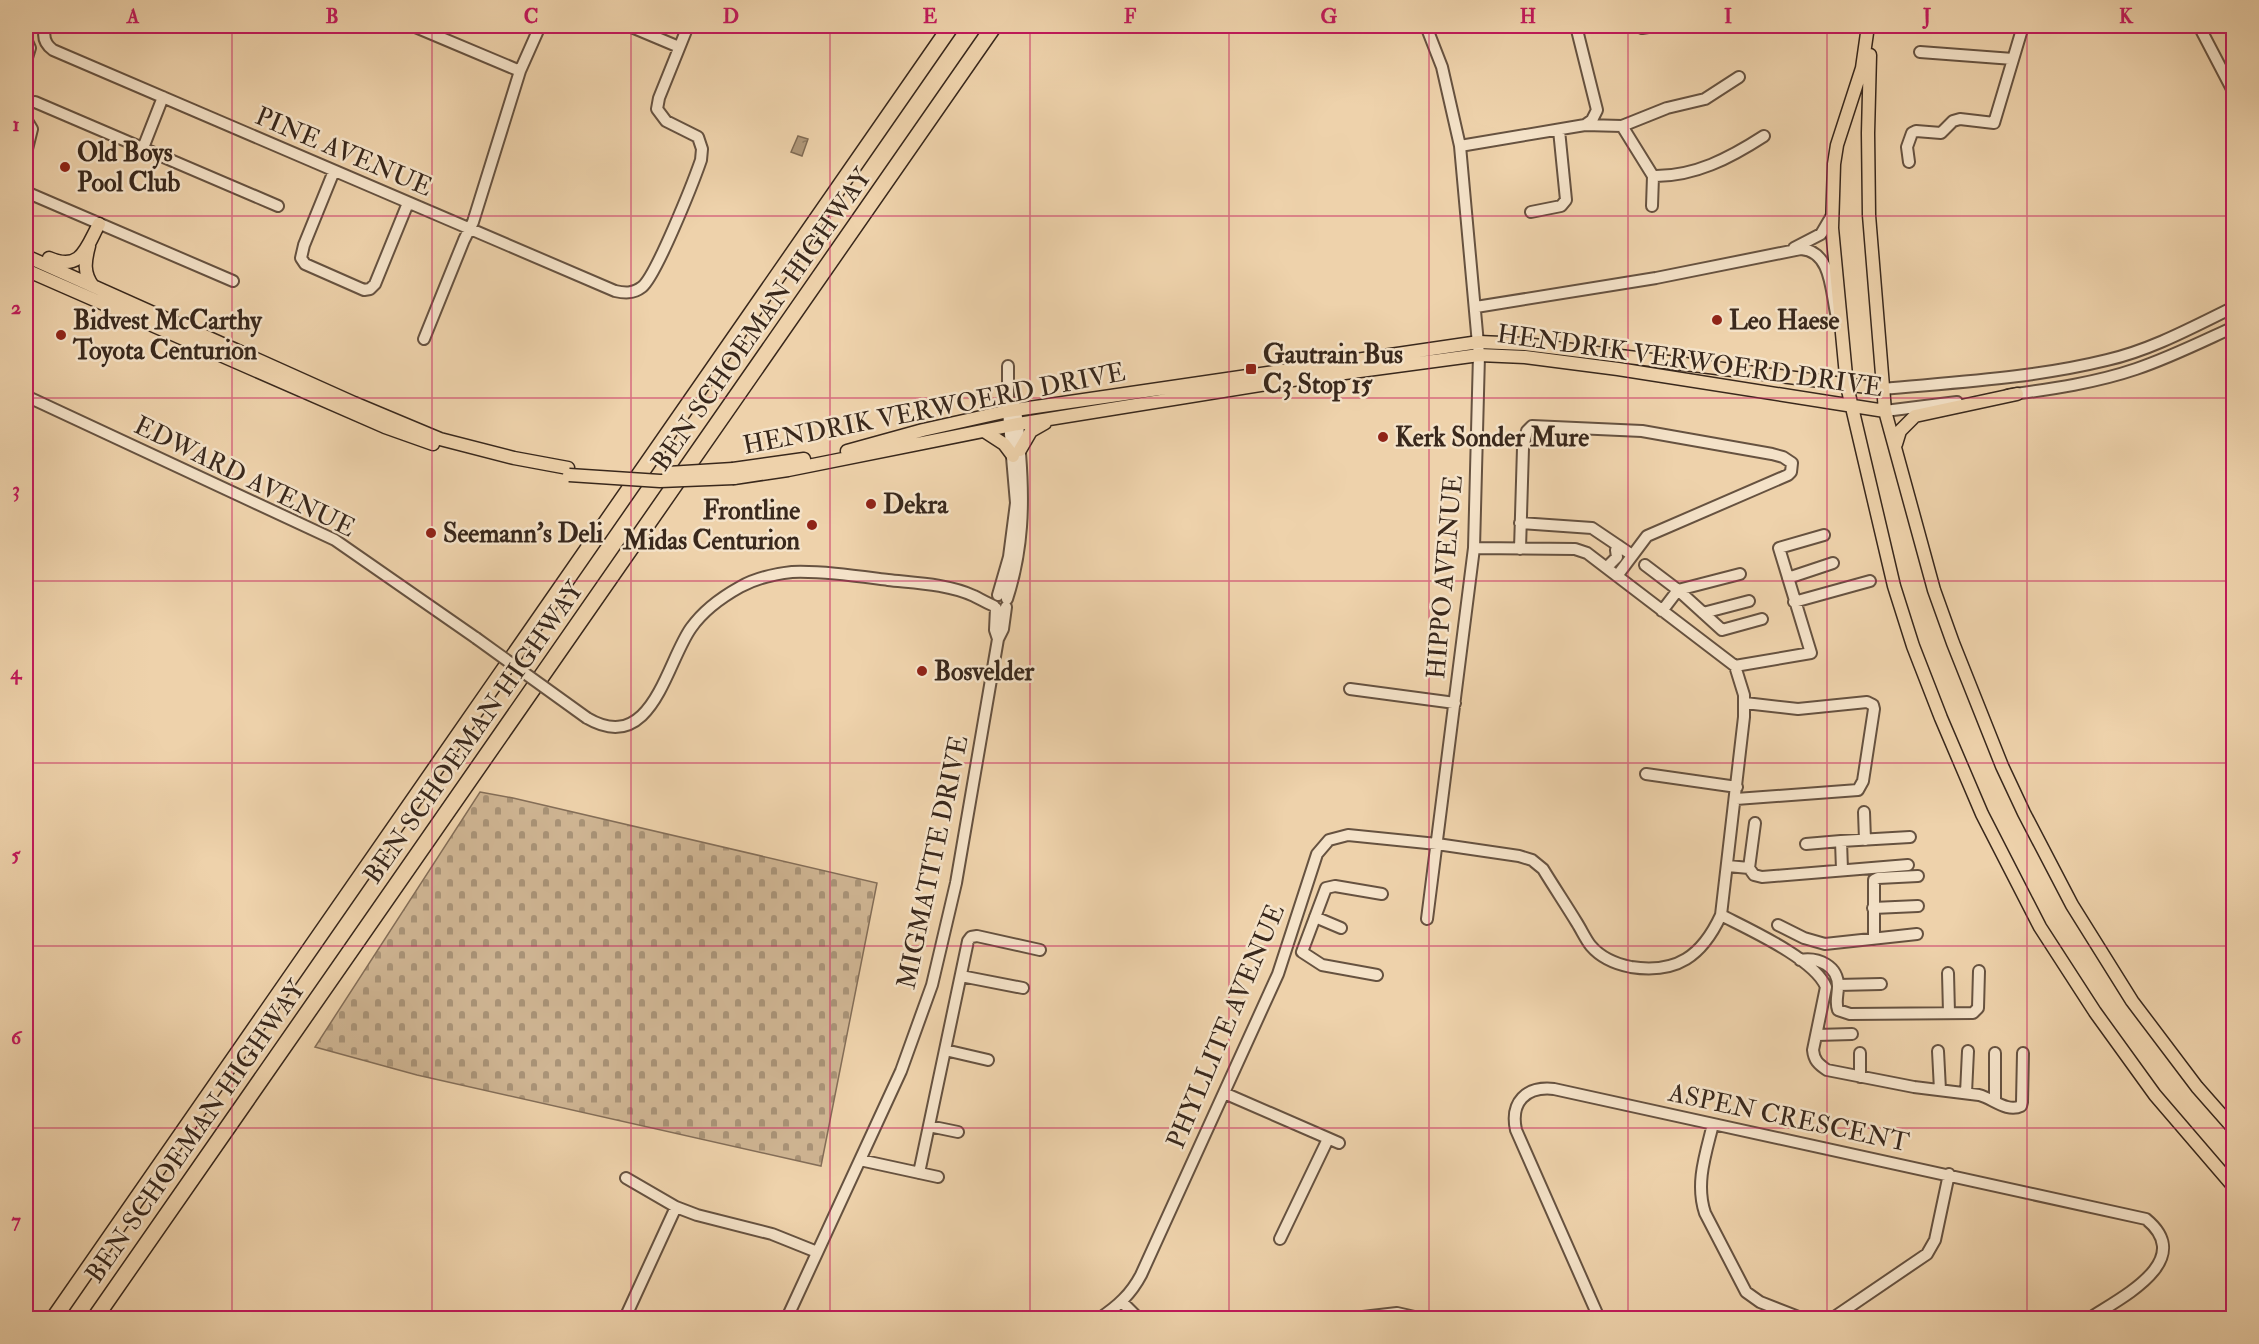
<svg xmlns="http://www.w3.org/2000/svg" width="2259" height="1344" font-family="'IM FELL Double Pica',serif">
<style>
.cemetery{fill:url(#cemetery-stones);stroke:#846e58;stroke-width:1.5}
.water{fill:url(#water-ripples);stroke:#806b54;stroke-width:1.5}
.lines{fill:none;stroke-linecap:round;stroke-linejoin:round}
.minor-casing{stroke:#665240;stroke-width:14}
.major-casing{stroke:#39281c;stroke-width:15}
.highway-casing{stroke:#39281c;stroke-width:18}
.minor{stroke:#f4e2c8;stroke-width:10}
.major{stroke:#eed2ab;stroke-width:12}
.highway{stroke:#eed2ab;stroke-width:15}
.minor-bridge-casing{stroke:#665240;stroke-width:14;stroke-linecap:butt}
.major-bridge-casing{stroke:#39281c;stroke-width:15;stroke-linecap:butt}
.minor-bridge{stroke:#f4e2c8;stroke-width:10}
.major-bridge{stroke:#eed2ab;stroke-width:12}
.grid{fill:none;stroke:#c2185b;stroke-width:1.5;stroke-opacity:0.55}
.poi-dot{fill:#8f2418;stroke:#f4e2c8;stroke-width:2}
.labels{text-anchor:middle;stroke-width:5;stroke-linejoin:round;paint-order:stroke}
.street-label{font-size:26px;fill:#39281c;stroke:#f4e2c8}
.poi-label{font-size:26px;font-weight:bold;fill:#39281c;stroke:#f4e2c8;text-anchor:start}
.neatline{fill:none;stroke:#c2185b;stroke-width:2}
.grid-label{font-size:20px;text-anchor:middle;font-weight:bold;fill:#c2185b}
</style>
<defs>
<pattern id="cemetery-stones" width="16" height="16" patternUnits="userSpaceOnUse" patternTransform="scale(1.5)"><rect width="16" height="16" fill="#cfb593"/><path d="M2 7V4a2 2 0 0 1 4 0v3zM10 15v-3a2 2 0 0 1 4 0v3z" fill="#a99377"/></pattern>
<pattern id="water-ripples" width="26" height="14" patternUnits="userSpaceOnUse" patternTransform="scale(1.5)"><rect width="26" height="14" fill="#b0987a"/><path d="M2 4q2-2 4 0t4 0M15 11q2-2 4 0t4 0" fill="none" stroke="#907c63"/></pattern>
</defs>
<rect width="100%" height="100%" fill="#eed2ab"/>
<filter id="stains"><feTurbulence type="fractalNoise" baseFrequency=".00333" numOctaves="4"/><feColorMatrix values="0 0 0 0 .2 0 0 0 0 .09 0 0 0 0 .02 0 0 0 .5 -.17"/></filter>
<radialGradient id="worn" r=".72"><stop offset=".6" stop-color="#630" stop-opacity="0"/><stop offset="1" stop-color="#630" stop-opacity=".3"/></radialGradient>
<!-- cemetery -->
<path class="cemetery" d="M480 792 513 798 877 883 821 1166 417 1075 315 1047Z"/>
<!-- water -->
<path class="water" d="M798 136 808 139 802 156 791 152Z"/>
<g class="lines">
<!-- minor casing -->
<g class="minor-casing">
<path id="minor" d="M46 26C42 36 45 44 53 50L615 291C624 293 633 294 642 287 656 276 693 183 701 160L702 149 698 137 666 121 657 109 659 98 688 26
M413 26 520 71
M629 26 679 47
M1426 26 1442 67 1460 146 1479 355 1474 548 1427 919
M1637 26 1642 28 1654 26
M2199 26 2234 93
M26 39 30 48 26 61
M1920 52 2013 59
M35 102 278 206
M26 119 32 129 26 153
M1585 125 1622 126 1667 108 1705 99 1739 77
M1622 126 1653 176 1652 206
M1460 146 1585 125 1592 120 1597 110 1576 26
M143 148 163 97
M1909 162 1907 147 1912 133 1916 131 1941 133 1953 121 1960 119 1994 123 2023 26
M334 171 304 245 301 258 305 264 364 290 370 289 375 284 408 203
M1653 176C1694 177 1730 158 1764 136
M26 192 233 281
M1531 212 1561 206 1566 200 1559 130
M1794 248 1821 234 1831 217
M1476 307 1656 278 1801 249C1831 251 1831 290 1836 313
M424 339 464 240 473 222 520 71 540 26
M1883 389C1958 382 2034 378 2107 360 2151 350 2193 327 2234 307
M2008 395C2051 389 2095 383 2136 369 2169 358 2201 342 2234 327
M26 396 335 540 476 638
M1885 411 1957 402
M1520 523 1592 528 1632 555
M1520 549 1523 448 1527 431 1532 426 1642 431 1772 454 1783 457 1792 463 1791 472 1788 475 1647 536 1617 576
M1645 565 1678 590 1740 574
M1607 567 1617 557 1616 550 1619 546
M1788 578 1833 563
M998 595 1009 557 1016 503 1008 411V366
M1007 599C1023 550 1024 504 1020 453 1019 436 1019 420 1014 403
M1794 602 1870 581
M996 608 995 630 998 639
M1662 611 1678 590 1722 630 1762 619
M1703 613 1749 601
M1735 666 1811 653 1779 548 1824 535
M1350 689 1455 703
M587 718C652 756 666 663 691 628 703 611 722 597 740 587 756 578 774 574 792 572 824 571 857 576 888 580 915 583 948 584 974 596 980 599 987 603 994 606
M1646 774 1737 787
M1736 799 1858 790 1863 781 1874 709 1873 705 1867 702 1798 709 1745 703
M1864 812 1865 840
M1806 844 1841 841
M1728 866 1749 868 1755 823
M1749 868 1754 875 1762 877 1908 865
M1842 870 1841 841 1910 837
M1873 908 1918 906
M1721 915C1748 929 1815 959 1826 987L1813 1050C1814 1060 1818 1064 1827 1070L1914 1087 1979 1095C1992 1098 2007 1113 2021 1106L2022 1102 2023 1053
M1315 917 1341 928
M1778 925 1804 938 1825 944 1917 934
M1874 939V880L1878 878 1918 876
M1800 960C1819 957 1838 966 1838 986 1838 995 1835 1002 1838 1010L1850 1014 1973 1013 1978 1008 1979 971
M1948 973 1949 1013
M1377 975 1322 965 1302 952 1326 888 1335 886 1382 894
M961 976 1023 988
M1838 985 1881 984
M1817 1035 1852 1034
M945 1050 988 1060
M1938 1051 1940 1090
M1860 1077V1053
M1224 1093 1339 1143
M1966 1093 1968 1051
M1995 1101V1053
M1713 1124C1706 1153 1695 1183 1705 1213L1746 1292 1760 1302 1801 1318
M929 1126 958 1132
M860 1160 938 1177
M919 1173 968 941 971 937 977 936 1040 950
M626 1178 676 1207 697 1215 772 1234 817 1252
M1280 1239 1328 1139
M1122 1302 1138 1318
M625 1318 676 1207
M787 1318 901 1071 932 985 956 883 998 639 1003 629 1006 607
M1100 1318C1118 1306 1131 1294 1141 1275L1278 974 1317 854 1329 840 1348 835 1437 844 1519 856 1532 860 1543 869C1554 887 1566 905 1577 923 1582 931 1586 940 1591 946 1602 959 1616 964 1631 967 1677 974 1702 956 1721 915L1744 717V695L1735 666 1587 553 1575 549 1474 548
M1354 1318 1397 1313 1419 1318
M1599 1318 1516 1130C1510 1102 1526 1086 1554 1089L2146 1219C2197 1261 2120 1298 2090 1318
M1833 1318 1927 1254 1935 1240 1949 1174"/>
</g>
<!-- major casing -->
<g class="major-casing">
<path id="major" d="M1868 26 1862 68 1837 145 1834 164 1832 228 1847 386 1894 586 1913 646 1941 718 1982 814 2040 927 2095 1012 2155 1095 2234 1187
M1870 55 1868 133 1869 215 1885 411 1934 590 1953 643 2002 766 2024 813 2072 905 2132 1001 2197 1087 2234 1129
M89 246C85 261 83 273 93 286
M26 256 354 403 440 439 514 458 568 468
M49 258C81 272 86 248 99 224
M26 270 385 427 433 444
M984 431 1004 444 1013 456
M1896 444 1900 431 1915 416 2017 394
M1020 450 1031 431 1045 423
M847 451 923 430 1008 411 1479 342 1525 344 1883 389
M733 469 804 459
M734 478 788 470 1018 424 1285 381 1479 355 1525 357 1618 369 1885 411"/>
</g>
<!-- highway casing -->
<g class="highway-casing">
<path id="highway" d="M54 1318 951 26
M95 1318 994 26"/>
</g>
<!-- minor -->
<use href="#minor" class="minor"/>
<!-- major -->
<use href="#major" class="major"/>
<!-- highway -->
<use href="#highway" class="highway"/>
<!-- minor-bridge casing -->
<g class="minor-bridge-casing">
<path id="minor-bridge" d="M476 638 587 718"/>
</g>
<!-- major-bridge casing -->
<g class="major-bridge-casing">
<path id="major-bridge" d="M668 473 733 469
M569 475 660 481 734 478"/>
</g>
<!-- minor-bridge -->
<use href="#minor-bridge" class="minor-bridge"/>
<!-- major-bridge -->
<use href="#major-bridge" class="major-bridge"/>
</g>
<!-- grid -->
<path class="grid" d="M232 26V1318M432 26V1318M631 26V1318M830 26V1318M1030 26V1318M1229 26V1318M1429 26V1318M1628 26V1318M1827 26V1318M2027 26V1318M26 216H2234M26 398H2234M26 581H2234M26 763H2234M26 946H2234M26 1128H2234"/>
<!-- markers -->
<g class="poi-dot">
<circle cx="65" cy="167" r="6"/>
<circle cx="1717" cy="320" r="6"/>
<circle cx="61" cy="335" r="6"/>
<rect x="1245" y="363" width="12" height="12" rx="3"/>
<circle cx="1383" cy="437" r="6"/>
<circle cx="871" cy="504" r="6"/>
<circle cx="812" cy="525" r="6"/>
<circle cx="431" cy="533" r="6"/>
<circle cx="922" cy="671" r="6"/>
</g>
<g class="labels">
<!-- street labels -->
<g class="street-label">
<text transform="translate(344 151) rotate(23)" y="9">PINE AVENUE</text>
<text transform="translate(761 319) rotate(-55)" y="9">BEN SCHOEMAN HIGHWAY</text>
<text transform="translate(1690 360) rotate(8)" y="9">HENDRIK VERWOERD DRIVE</text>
<text transform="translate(934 408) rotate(-11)" y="9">HENDRIK VERWOERD DRIVE</text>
<text transform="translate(245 476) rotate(26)" y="9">EDWARD AVENUE</text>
<text transform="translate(1444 577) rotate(-85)" y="9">HIPPO AVENUE</text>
<text transform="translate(473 732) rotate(-55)" y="9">BEN SCHOEMAN HIGHWAY</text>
<text transform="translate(932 862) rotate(-78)" y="9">MIGMATITE DRIVE</text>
<text transform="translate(1225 1026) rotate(-67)" y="9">PHYLLITE AVENUE</text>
<text transform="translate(1789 1117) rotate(12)" y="9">ASPEN CRESCENT</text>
<text transform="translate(195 1131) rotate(-55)" y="9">BEN SCHOEMAN HIGHWAY</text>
</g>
<!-- poi labels -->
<g class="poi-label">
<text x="77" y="161">Old Boys<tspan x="77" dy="30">Pool Club</tspan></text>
<text x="73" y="329">Bidvest McCarthy<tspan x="73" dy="30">Toyota Centurion</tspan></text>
<text x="1729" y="329">Leo Haese</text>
<text x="1263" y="363">Gautrain Bus<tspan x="1263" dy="30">C3 Stop 15</tspan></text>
<text x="1395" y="446">Kerk Sonder Mure</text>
<text x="883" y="513">Dekra</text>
<text x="800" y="519" text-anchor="end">Frontline<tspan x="800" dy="30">Midas Centurion</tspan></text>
<text x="443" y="542">Seemann's Deli</text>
<text x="934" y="680">Bosvelder</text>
</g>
</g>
<!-- margin -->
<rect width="2259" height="1344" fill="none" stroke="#eed2ab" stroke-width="66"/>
<rect x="33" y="33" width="2193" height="1278" class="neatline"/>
<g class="grid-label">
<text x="133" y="23">A</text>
<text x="332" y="23">B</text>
<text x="531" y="23">C</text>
<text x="731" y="23">D</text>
<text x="930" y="23">E</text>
<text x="1130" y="23">F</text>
<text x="1329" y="23">G</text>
<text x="1528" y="23">H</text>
<text x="1728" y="23">I</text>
<text x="1927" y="23">J</text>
<text x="2126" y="23">K</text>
<text x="16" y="131">1</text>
<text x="16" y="314">2</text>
<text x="16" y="496">3</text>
<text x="16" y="679">4</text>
<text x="16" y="861">5</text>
<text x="16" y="1044">6</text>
<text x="16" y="1227">7</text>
</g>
<rect width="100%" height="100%" filter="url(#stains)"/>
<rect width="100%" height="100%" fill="url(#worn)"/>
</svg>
